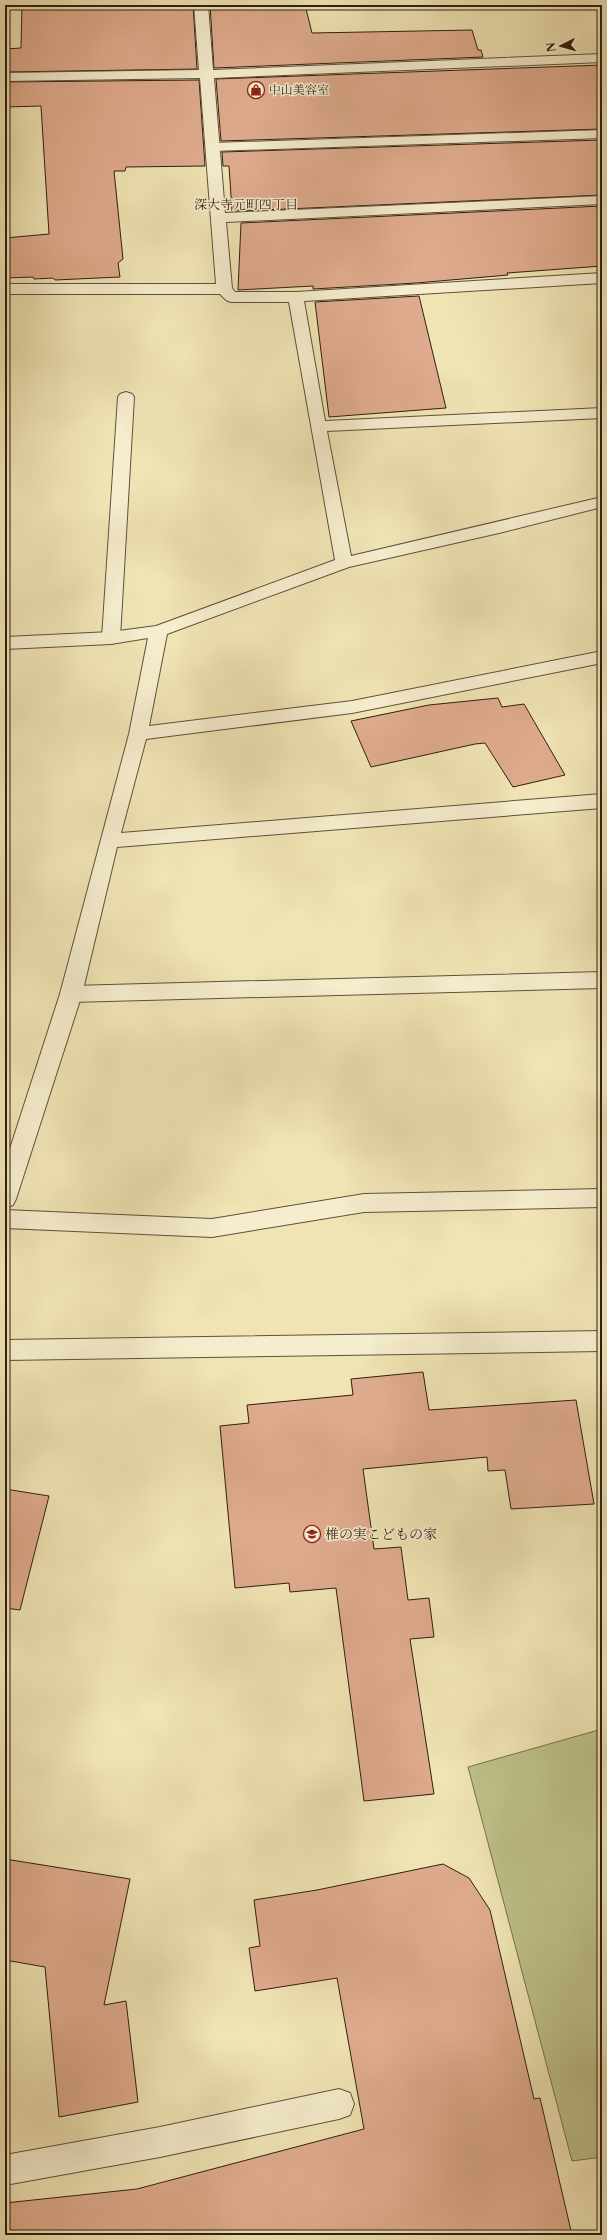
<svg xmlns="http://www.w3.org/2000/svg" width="607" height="2240" font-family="'Libre Caslon Text','Noto Serif JP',serif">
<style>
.green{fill:#bec289;stroke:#76704e}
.building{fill:#dfab8e;stroke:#2f1e12}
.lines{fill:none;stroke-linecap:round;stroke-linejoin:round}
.lane-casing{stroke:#5f503a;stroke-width:2}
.street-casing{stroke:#5f503a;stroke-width:2}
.lane{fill:#f5edce;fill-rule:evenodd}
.street{fill:#f5edce;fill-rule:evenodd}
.labels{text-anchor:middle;stroke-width:3;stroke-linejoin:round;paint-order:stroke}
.far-poi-label{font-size:12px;fill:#2f1e12;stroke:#f5edce;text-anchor:start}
.far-neighbourhood-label{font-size:13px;fill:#2f1e12;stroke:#f5edce}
.poi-label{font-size:14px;fill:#2f1e12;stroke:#f5edce;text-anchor:start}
</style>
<rect width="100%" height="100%" fill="#f0e4b4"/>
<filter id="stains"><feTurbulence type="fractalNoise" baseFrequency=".005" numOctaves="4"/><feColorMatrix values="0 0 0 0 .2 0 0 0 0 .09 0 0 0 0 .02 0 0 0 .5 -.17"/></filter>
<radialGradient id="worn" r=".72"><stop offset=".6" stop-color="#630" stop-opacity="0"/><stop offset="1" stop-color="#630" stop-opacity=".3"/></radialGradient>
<!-- green -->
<path class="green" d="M602 1729V2157L572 2161 468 1767Z"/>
<!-- building -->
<path class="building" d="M22 5H193L197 69 5 72V49L21 48Z
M210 5H305L312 33 472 30 478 50H481L483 57 214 68Z
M602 65V129L221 141 216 79Z
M199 80 205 166 126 167 125 171H114L123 259 118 263 120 277 55 280 53 278 34 279 33 277 5 278V238L49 234 41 106 5 107V82Z
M602 140V195L242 211H232L229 166H223L222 152Z
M602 206V266L507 273 508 275 416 283 313 289V286L238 290 241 223Z
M419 296 446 408 329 417 315 302Z
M498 698 502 707 524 704 565 775 513 787 485 743 475 744 371 767 351 721 429 705Z
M423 1372 429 1410 576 1400 594 1504 511 1509 505 1470 488 1471 487 1457 363 1469 374 1549 401 1547 408 1600 429 1598 434 1637 410 1639 434 1794 364 1801 336 1588 290 1592 289 1583 235 1588 220 1426 249 1423 247 1405 353 1395 351 1379Z
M5 1489 49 1496 20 1610 5 1608Z
M5 1859 130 1879 104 2005 126 2001 138 2102 59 2117 45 1967 5 1960Z
M443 1864 469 1878 490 1910 534 2099 540 2098 572 2235H5V2203L137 2189 364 2129 337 1978 255 1991 249 1948 260 1946 254 1900 317 1890Z"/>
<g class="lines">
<!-- lane casing -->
<g class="lane-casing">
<path id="lane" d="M602 130V138L213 151 206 147 213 143Z
M126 392 132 394 134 397 120 638 117 642 111 644 105 642 102 638 118 397 120 394Z
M602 972V988L71 1002 64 1000 60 994 64 988 71 986Z
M602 1189V1207L364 1212 212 1237 5 1228V1210L212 1219 364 1194Z
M602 1331V1351L5 1360V1340Z
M339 2089 350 2093 354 2104 350 2115 339 2119 160 2157 5 2185V2155L160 2127Z"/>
</g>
<!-- street casing -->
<g class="street-casing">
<path id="street" d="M194 5H208L213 70 602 54V62L214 78 225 213 602 196V204L226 222 232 288 235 292H296L602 273V283L304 301 325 421 602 408V418L327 431 351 556 602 497V507L499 533 349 567 167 634 149 726 352 701 602 651V663L352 713 146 739 121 833 602 794V808L117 847 82 994 16 1199 13 1205 5 1208V1164L60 994 129 734 148 638 111 644 5 649V637L111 632 156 626 335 560 289 302H231L226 300 220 294H5V284H216L200 78 5 81V73L199 70Z"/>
</g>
<!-- lane -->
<use href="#lane" class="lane"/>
<!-- street -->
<use href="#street" class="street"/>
</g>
<!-- icons -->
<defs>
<g id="shop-ring" transform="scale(0.9)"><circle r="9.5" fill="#f5edce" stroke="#8f2418" stroke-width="1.5"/><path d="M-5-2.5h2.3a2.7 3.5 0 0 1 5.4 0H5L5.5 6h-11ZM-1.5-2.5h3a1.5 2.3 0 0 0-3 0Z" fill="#8f2418"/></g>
<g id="school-ring" transform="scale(0.9)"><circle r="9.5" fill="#f5edce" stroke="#8f2418" stroke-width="1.5"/><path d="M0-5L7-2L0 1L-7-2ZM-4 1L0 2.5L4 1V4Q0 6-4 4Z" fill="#8f2418"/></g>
</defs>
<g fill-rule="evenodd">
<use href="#shop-ring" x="256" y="90"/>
<use href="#school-ring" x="312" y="1534"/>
</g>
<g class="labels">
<!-- far-poi labels -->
<g class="far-poi-label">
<text x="269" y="94">中山美容室</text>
</g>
<!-- far-neighbourhood labels -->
<g class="far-neighbourhood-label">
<text x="246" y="209">深大寺元町四丁目</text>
</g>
<!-- poi labels -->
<g class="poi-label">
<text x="325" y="1539">椎の実こどもの家</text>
</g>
</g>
<!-- margin -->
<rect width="607" height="2240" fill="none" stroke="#f0e4b4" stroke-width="20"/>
<rect x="6" y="6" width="595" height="2228" fill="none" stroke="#2f1e12" stroke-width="2"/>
<rect x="10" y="10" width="587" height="2220" fill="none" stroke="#2f1e12"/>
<!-- north arrow -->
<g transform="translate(561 46) rotate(264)" stroke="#f5edce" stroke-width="3" paint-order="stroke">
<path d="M0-3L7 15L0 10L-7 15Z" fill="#2f1e12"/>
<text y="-6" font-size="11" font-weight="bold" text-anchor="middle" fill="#2f1e12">N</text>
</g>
<rect width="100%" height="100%" filter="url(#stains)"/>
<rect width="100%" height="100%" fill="url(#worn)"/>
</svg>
